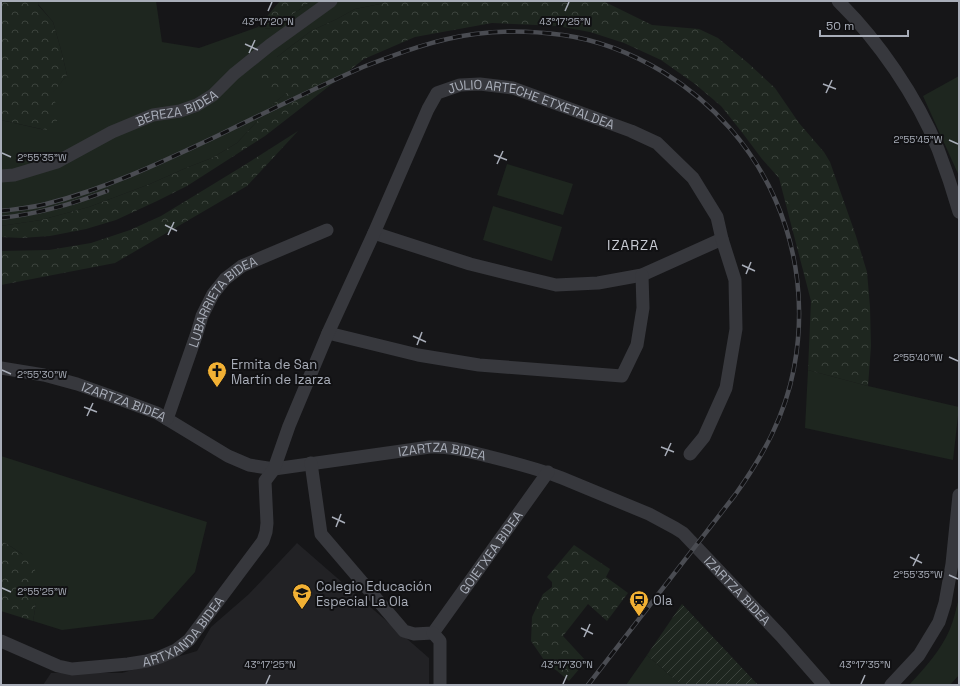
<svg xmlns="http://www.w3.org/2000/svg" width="960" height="686" font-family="'Space Grotesk',sans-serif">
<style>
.built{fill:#222225}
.grass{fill:#1e261f}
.forest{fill:url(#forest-crowns)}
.garden{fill:url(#garden-furrows)}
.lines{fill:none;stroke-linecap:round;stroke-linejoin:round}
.street{stroke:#37383d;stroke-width:13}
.rail-casing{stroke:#4a4c52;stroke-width:4.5}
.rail{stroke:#111113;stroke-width:3;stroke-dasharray:9;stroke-linecap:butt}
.ticks{fill:none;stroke:#a8adb8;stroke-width:1.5}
.labels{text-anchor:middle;stroke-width:4;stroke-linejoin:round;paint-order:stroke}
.street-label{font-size:13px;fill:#a8adb8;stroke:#111113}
.poi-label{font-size:13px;fill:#a8adb8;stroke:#111113;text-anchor:start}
.neighbourhood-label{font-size:14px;letter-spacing:1px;fill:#c9ccd4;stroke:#111113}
.ticks-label{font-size:10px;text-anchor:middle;fill:#a8adb8;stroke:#111113;stroke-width:4;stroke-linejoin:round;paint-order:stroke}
</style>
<defs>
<pattern id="forest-crowns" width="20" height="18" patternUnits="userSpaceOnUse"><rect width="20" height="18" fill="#1e261f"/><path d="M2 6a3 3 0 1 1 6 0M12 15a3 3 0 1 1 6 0" fill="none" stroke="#3c433d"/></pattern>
<pattern id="garden-furrows" width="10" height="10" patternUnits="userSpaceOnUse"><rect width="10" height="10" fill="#1e261f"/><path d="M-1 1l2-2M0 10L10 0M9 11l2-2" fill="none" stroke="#3c433d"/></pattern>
</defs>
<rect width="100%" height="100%" fill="#161618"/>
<!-- built -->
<path class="built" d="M297 543 429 658V685H43L51 673H122L197 651 211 627 249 594Z"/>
<!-- grass -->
<path class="grass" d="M39 1H156L162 42 199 48 258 27 271 29 312 1H386L380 4 355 9 337 19 311 31 277 57 293 89 275 102 237 143 212 158 186 168 150 184 89 207 41 220 1 226V120L45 130 52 93 67 75 61 50 53 22 38 4Z
M959 76V176L923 96Z
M507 164 573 184 563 215 497 195Z
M493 206 562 227 552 261 483 240Z
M808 370 868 386 959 407 953 460 805 428Z
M1 456 207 522 195 572 153 619 62 630 33 621 36 603 22 554 1 540Z
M959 598V675L950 685H909C925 668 941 650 950 629 954 619 956 609 959 598Z
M647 655 681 685H626Z"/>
<!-- forest -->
<path class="forest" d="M1 1H39L38 5 53 22 61 50 67 75 52 94 61 117 46 130 1 120Z
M280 1H312L271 29 258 27Z
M386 1H603L652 25 699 29 718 38 748 63 775 88 799 123 824 152 830 162 856 236 867 272 870 307 871 346 868 386 808 370 811 301 779 178 762 159 741 131 721 106 695 84 661 60 624 43 590 32 558 26 492 23 415 37 364 59 265 136 187 186 157 201 116 220 86 229 50 236 21 238 1 237V226L41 220 89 207 150 184 186 168 212 158 237 143 275 102 292 89 270 91 260 75 277 57 311 31 337 19 355 9 380 4Z
M298 131 247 186 115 263 1 285V251L49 250 91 243 130 230 161 216 243 166Z
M1 540 22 554 35 568 36 603 33 621 1 611Z
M574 545 610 569 606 577 628 593 607 621 588 604 563 636 586 661 569 681 544 660 531 641 532 617 543 594 552 587V582L547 577Z"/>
<!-- garden -->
<path class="garden" d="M682 604 758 685H681L647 655Z"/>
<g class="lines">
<!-- street -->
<g class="street">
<path d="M838 1C878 40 917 97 938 149 946 170 953 191 959 212"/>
<path id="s1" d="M1 176 14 175 57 162 112 132 153 115 180 111 197 105 213 95 234 74 270 45 331 1"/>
<path d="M374 233 470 264 510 274 556 285 598 283 642 275 722 239"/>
<path d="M328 333 418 355 479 365 622 376 637 345 643 308 642 275"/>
<path id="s2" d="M1 368 44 375 77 384 122 400 157 413 228 456 249 465 274 469 430 447C452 446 470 452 491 457 515 463 539 469 562 478L649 514 675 528 683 533 781 636 824 685"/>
<path id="s3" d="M167 419 197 333 202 316 213 294 225 279 242 266 327 230"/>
<path id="s4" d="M311 463 321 534 404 631 414 634 433 633 548 472"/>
<path d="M433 633 440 641V685"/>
<path id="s5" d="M1 641 58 666 72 669 128 664 147 661 160 657 176 650 189 640 263 541 266 532 267 523 265 481 274 469 289 426 328 333 374 233 428 109 437 93 460 85 480 84 513 88 631 131 657 143 693 178 717 217 722 239 735 280 736 329 726 388 704 437 690 454"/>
<path d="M891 685 919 655 939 622 945 603 952 564 959 495"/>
</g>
<!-- rail casing -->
<g class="rail-casing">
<path id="rail" d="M1 211C16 209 31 208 46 204 105 189 160 163 215 137 264 113 313 89 363 67 399 53 436 39 475 34 504 30 533 31 563 35 598 40 633 54 663 72 766 135 816 251 794 368 785 416 763 456 735 495L588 685
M1 218C37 214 73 204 107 191"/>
</g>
<!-- rail -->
<use href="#rail" class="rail"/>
</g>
<!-- ticks -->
<path class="ticks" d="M268 11 272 2M565 11 569 2M245 44 258 50M249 53 255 40M823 84 836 89M826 93 832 80M949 140 958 144M2 153 11 157M494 155 507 160M497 164 503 151M165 225 177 231M168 235 174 222M742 265 755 271M746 274 751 262M413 336 426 342M417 345 422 332M949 357 958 361M2 370 11 374M84 407 97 412M87 416 93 403M661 447 674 452M665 456 671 443M332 517 345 523M336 527 341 514M910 557 922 563M913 566 919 554M949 575 958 579M2 588 11 592M581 628 593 634M584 637 590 624M266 684 270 675M563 684 567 675M861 684 865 675"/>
<!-- icons -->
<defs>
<g id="church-pin" transform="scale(1)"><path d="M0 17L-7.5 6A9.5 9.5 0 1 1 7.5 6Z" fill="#f2b134" stroke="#111113"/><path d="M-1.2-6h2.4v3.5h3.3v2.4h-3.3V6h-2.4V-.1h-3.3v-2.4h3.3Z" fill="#111"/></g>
<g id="school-pin" transform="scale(1)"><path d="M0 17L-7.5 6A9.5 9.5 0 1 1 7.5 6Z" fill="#f2b134" stroke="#111113"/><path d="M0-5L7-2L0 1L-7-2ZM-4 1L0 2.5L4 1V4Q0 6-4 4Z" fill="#111"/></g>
<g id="station-pin" transform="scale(1)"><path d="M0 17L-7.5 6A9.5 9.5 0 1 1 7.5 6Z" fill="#f2b134" stroke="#111113"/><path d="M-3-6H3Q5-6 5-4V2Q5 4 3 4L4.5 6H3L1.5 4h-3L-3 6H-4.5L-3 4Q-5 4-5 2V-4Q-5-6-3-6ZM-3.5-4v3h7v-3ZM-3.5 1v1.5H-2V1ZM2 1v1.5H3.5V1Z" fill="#111"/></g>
</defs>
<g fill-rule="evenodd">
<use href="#church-pin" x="217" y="371"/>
<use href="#school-pin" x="302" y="593"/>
<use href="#station-pin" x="639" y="600"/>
</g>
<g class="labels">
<!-- street labels -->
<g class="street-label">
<text dy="5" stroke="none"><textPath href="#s1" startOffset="190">BEREZA BIDEA</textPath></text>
<text dy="5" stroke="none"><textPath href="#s5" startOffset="907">JULIO ARTECHE ETXETALDEA</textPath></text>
<text dy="5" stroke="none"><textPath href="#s3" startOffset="133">LUBARRIETA BIDEA</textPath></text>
<text dy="5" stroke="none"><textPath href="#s2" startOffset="128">IZARTZA BIDEA</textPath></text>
<text dy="5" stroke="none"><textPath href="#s2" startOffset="464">IZARTZA BIDEA</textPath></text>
<text dy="5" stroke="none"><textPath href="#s4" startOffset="328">GOIETXEA BIDEA</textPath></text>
<text dy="5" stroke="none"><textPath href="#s2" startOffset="800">IZARTZA BIDEA</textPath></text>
<text dy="5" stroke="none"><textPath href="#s5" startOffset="200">ARTXANDA BIDEA</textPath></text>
</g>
<!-- poi labels -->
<g class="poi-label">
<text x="231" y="369">Ermita de San<tspan x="231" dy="15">Martín de Izarza</tspan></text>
<text x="316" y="591">Colegio Educación<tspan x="316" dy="15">Especial La Ola</tspan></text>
<text x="653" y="605">Ola</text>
</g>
<!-- neighbourhood labels -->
<g class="neighbourhood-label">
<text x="633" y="250">IZARZA</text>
</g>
</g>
<g class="ticks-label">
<text x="565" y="25">43°17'25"N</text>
<text x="268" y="25">43°17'20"N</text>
<text x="918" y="143">2°55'45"W</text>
<text x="42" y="161">2°55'35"W</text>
<text x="918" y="361">2°55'40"W</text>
<text x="42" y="378">2°55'30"W</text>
<text x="918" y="578">2°55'35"W</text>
<text x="42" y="595">2°55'25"W</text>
<text x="270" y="668">43°17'25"N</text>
<text x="567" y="668">43°17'30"N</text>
<text x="865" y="668">43°17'35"N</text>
</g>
<!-- border -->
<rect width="960" height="686" fill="none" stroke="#a8adb8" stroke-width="4"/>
<!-- scale -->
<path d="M820 30v6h88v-6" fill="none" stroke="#a8adb8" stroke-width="2"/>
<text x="826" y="30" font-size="12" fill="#a8adb8" stroke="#111113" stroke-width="3" paint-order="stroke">50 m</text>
</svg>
